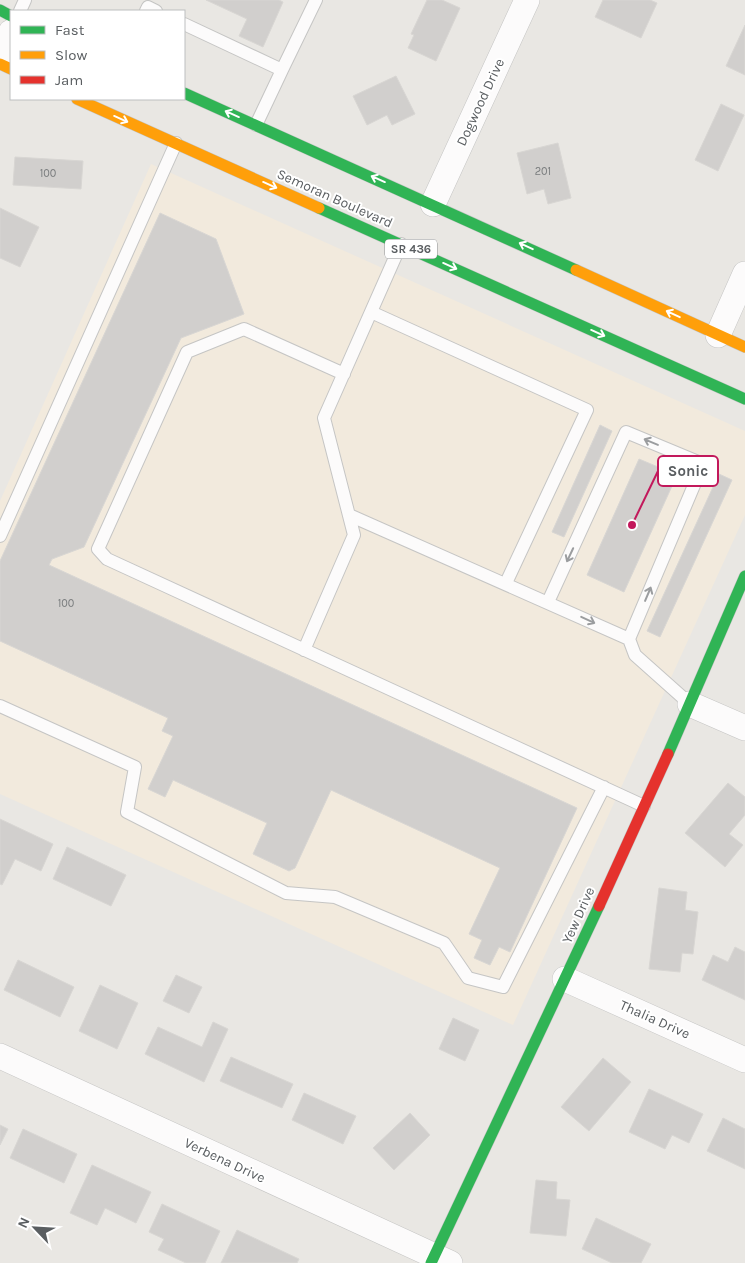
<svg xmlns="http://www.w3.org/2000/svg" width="745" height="1263" font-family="Karla,sans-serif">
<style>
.commercial{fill:#f2eadd}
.building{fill:#d1cfcd;stroke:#d8d6d3}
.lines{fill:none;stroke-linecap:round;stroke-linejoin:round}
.lane-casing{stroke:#c5c5c4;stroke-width:14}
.street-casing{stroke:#c5c5c4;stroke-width:26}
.fast-casing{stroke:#c4c5c4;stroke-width:12}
.slow-casing{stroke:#c4c5c4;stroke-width:12}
.jam-casing{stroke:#c4c5c4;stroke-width:12}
.lane{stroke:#fcfbfb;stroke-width:12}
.street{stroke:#fcfbfb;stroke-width:25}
.fast{stroke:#30b455;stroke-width:11}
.slow{stroke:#ff9f0a;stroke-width:11}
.jam{stroke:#e5322d;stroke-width:11}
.oneway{stroke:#fff}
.oneway2{stroke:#9b9d9f}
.labels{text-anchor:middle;stroke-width:4;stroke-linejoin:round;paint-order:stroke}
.number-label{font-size:11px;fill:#797c7d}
.shield{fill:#fff;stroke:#8c8e90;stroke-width:1}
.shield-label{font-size:12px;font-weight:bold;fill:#5a5e61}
.street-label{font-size:14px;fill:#5a5e61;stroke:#fff}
.leader{fill:none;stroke:#c2185b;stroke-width:2}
.callout-dot{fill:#c2185b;stroke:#fff;stroke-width:2}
.callout{fill:#fff;stroke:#c2185b;stroke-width:2}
.callout-label{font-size:15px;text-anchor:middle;font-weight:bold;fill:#5a5e61}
</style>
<rect width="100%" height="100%" fill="#e9e7e3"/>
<!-- commercial -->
<path class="commercial" d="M151 164 745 431V515L513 1025 0 794V501Z"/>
<!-- building -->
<path class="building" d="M206 0H279L283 2 263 47 239 36 247 19Z
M427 0H442L460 8 436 61 408 48 414 35 411 34Z
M603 0H650L657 3 641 38 595 17Z
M745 25V75L726 66Z
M396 76 415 114 392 125 387 115 367 125 353 96Z
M721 104 744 115 718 171 695 160Z
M558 143 571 198 548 204 544 189 527 194 517 153Z
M15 157 83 161 81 189 13 185Z
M0 208 39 227 20 267 0 258Z
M160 213 216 239 244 314 181 338 84 547 52 559 49 565 577 808 510 952 499 947 490 965 474 958 482 940 469 934 500 868 331 790 295 868 289 871 253 854 267 823 173 780 165 797 148 789 173 736 162 731 168 718 0 641V561Z
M600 425 612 431 564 537 552 532Z
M639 459 677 475 624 592 587 575Z
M719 474 732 480 660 637 647 631Z
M728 783 745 797V815L729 834 743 845 725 867 685 833Z
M0 819 53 844 41 871 15 859 2 885 0 884Z
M67 847 126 875 111 906 53 879Z
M659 888 687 892 685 910 698 912 693 954 682 953 680 972 649 969Z
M735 947 745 952V1000L702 980 713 955 728 962Z
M18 960 74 987 60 1017 4 990Z
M176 975 202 987 189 1013 163 1001Z
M100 985 138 1003 117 1049 79 1031Z
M453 1018 479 1030 465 1061 439 1049Z
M213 1022 228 1029 204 1082 145 1054 158 1027 202 1047Z
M231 1057 293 1084 282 1108 220 1081Z
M603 1058 631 1082 589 1131 561 1107Z
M649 1089 703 1114 689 1143 672 1135 665 1149 629 1132Z
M304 1093 356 1116 343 1144 292 1120Z
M410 1113 430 1135 394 1170 373 1148Z
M723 1118 745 1129V1169L707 1151Z
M0 1125 8 1129 0 1145Z
M23 1129 77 1154 64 1183 10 1158Z
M92 1165 151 1192 136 1223 105 1208 97 1225 70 1213Z
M536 1180 557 1182 556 1199 570 1200 566 1236 530 1233Z
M162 1204 220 1231 205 1263H186L158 1250 164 1239 149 1232Z
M596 1218 651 1244 641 1263H612L582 1249Z
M237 1230 299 1259 297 1263H221Z"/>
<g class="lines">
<!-- lane casing -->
<g class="lane-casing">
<path id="lane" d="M20 11 25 0
M146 11 148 7 156 11
M184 24 282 70 316 0
M256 125 282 70
M371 312 587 410 506 583
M344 374 244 329 187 352 98 549 107 559 644 806
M349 515 629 639 635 655 690 704
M0 536 176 143
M548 602 626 432 703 464 629 639
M304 650 354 535 324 418 401 244
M0 706 135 767 127 812 286 893 335 897 444 943 468 978 503 987 604 787"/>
</g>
<!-- street casing -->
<g class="street-casing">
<path id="street" d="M0 56 11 32
M433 204 527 0
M718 335 745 274
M690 704 745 728
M565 979 745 1060
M0 1056 450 1263"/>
</g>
<!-- fast casing -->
<g class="fast-casing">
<path id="fast" d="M0 10 11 16
M184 93 576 270
M319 208 745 399
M668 754 745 576
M431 1263 599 906"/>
</g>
<!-- slow casing -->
<g class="slow-casing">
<path id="slow" d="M0 64 11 69
M77 99 319 208
M576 270 745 347"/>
</g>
<!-- jam casing -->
<g class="jam-casing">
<path id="jam" d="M599 906 668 754"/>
</g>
<!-- lane -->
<use href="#lane" class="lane"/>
<!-- street -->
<use href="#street" class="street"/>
<!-- fast -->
<use href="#fast" class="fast"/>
<!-- slow -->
<use href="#slow" class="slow"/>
<!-- jam -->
<use href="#jam" class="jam"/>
</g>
<!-- one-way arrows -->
<defs><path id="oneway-shaft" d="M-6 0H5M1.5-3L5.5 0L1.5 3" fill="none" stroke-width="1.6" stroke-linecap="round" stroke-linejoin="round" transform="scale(1.25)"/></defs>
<g class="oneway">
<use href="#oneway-shaft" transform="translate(232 114) rotate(-156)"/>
<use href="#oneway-shaft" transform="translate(121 119) rotate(24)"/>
<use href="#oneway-shaft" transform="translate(378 179) rotate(-156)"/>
<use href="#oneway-shaft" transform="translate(270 185) rotate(24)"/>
<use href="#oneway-shaft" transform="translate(526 246) rotate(-155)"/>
<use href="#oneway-shaft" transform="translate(450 266) rotate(24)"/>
<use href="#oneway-shaft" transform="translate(673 314) rotate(-155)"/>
<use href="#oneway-shaft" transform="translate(598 333) rotate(24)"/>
</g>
<g class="oneway2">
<use href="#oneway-shaft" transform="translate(651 442) rotate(-157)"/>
<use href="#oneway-shaft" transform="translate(570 555) rotate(115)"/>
<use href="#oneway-shaft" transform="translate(648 594) rotate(-67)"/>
<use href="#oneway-shaft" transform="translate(588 620) rotate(25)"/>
</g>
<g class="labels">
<!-- number labels -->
<g class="number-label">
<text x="543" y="175">201</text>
<text x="48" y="177">100</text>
<text x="66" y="607">100</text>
</g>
<!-- shield labels -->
<rect class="shield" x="385" y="239.5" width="52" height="19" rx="4"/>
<g class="shield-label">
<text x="411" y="253">SR 436</text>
</g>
<!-- street labels -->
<g class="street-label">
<text transform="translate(480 102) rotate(-65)" y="5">Dogwood Drive</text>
<text transform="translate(335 198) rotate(24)" y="5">Semoran Boulevard</text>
<text transform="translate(578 915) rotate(-66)" y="5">Yew Drive</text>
<text transform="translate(655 1019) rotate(24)" y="5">Thalia Drive</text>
<text transform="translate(225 1160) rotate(25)" y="5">Verbena Drive</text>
</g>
</g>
<!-- callouts -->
<path class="leader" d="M632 525L658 471"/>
<circle class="callout-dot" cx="632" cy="525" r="5"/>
<rect class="callout" x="658" y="456" width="60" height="30" rx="5"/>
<g class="callout-label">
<text x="688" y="476">Sonic</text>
</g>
<!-- legend -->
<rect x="10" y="10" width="175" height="90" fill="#ffffff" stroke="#bdbfc0"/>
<rect x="20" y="26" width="25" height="8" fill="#30b455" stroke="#bdbfc0"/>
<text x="55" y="35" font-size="15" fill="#5a5e61">Fast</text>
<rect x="20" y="51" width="25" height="8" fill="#ff9f0a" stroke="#bdbfc0"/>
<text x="55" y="60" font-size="15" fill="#5a5e61">Slow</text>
<rect x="20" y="76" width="25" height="8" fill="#e5322d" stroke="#bdbfc0"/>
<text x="55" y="85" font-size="15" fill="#5a5e61">Jam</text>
<!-- north arrow -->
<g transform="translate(35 1228) rotate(295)" stroke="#ffffff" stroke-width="4" paint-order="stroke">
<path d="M0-4L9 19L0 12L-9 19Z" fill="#5a5e61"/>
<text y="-8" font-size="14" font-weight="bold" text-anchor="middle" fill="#5a5e61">N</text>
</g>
</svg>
